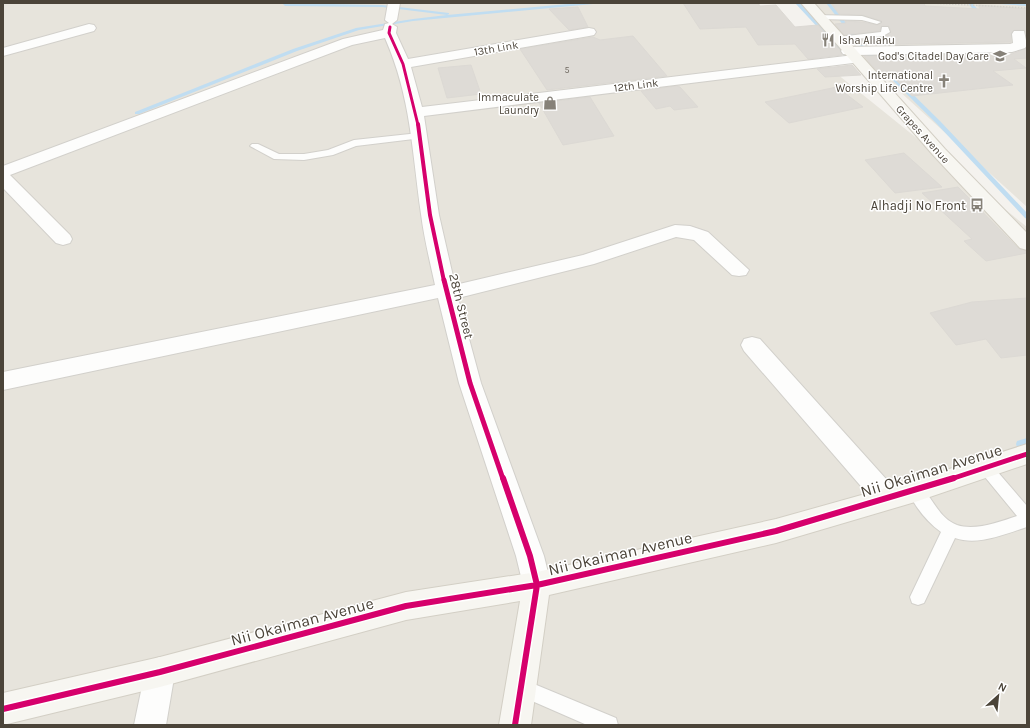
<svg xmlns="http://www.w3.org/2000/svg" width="1030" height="728" font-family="Karla,sans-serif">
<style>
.residential{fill:#e7e4dc}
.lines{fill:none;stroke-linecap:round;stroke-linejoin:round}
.stream{fill:#c0ddf1;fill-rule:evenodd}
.building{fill:#dedbd6;stroke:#dcd9d4}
.lane-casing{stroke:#d2d0cb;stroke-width:2}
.street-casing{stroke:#d2d0cb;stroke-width:2}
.secondary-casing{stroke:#d3cfc5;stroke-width:2}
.path{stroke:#d3d2cc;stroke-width:1.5;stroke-dasharray:1.5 1.5;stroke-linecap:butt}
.lane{fill:#fdfdfc;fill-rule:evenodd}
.street{fill:#fdfdfc;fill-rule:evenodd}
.secondary{fill:#f7f6f1;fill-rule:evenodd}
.cycleway-far3-casing{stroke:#fff;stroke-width:4.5}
.cycleway-far2-casing{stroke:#fff;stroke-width:6}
.cycleway-far1-casing{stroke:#fff;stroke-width:8}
.cycleway-casing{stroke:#fff;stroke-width:9}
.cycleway-far3{stroke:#d6006c;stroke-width:3}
.cycleway-far2{stroke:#d6006c;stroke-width:4}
.cycleway-far1{stroke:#d6006c;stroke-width:5}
.cycleway{stroke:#d6006c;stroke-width:6}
.labels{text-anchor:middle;stroke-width:3;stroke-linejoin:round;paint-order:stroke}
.far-number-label{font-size:9px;fill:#706a61}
.far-poi-label{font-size:11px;fill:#4b4439;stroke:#fff;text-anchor:end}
.far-street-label{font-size:11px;fill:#4b4439;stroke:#fff}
.poi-label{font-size:13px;fill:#4b4439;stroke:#fff;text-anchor:end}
.street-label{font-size:13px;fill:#4b4439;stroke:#fff}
.near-street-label{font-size:16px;fill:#4b4439;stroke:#fff}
</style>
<rect width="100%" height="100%" fill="#f4f2ee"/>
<!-- residential -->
<path class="residential" d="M3 3H749L1027 227V725H3Z
M802 3H1027V207Z"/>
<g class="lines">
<!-- stream -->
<path class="stream" d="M282 3 382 5 449 13V14L447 15 578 3H595L593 4 413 21 359 30 297 51 139 114H135V112L293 49 356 28 413 19 447 15 382 7 285 6Z
M795 3H800L851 57V59H847Z
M826 3H830L869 51 940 121 1027 213V219L1025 218 936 123 865 53Z
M968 3H972L983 15V17H979Z
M997 3 1027 4V6L999 4Z
M1021 43H1027L1025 50 1027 52V56L1019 50Z
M1027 438V446L1020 448 1017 447 1016 444 1017 441Z"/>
</g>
<!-- building -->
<path class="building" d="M683 3H758L760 6 776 5 795 27 818 25 840 50 842 55 808 59 795 44 758 45 746 27 700 29Z
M831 3H924L925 6 980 9 978 5 1027 9V38L1025 30H1014L1011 33V42H1010L854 45 850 41 884 37 891 32 889 26H881L880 31 844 35 835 24 846 23 845 21 862 22 877 25 882 21 862 15 839 14Z
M578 7 588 27 569 30 549 9Z
M633 36 667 76 547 90 520 49 593 37 600 40Z
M1027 48V58L1014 59 1026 68 993 71 1013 85 912 96 889 73 879 74 864 56 1012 54Z
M471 65 481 94 447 98 438 68Z
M852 65 861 75 825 77 817 69Z
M676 86 680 87 698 107 674 110 670 106 656 109 641 91Z
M837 87 863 107 789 123 765 102Z
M590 97 614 136 563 145 539 103Z
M904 153 942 187 895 193 865 160Z
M958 187 1019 249 1027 251V253L986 261 964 241 972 239 922 193Z
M1027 298V355L1001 358 986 339 956 345 930 313 972 302Z"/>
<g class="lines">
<!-- lane casing -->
<g class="lane-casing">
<path id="lane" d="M815 15 862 16 881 22 877 24 862 20 818 19H815Z
M882 27H888L890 32 883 36 838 41 834 39 838 37 881 32Z
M419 133 424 136 422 138 356 146 333 155 304 160 274 159 250 146 252 144H258L279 154H304L328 150 354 140Z
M985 461 990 463 1027 506V527C1005 534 978 546 955 538L924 603 918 605 912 603 910 597 941 532C927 522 915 507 908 491L910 486C914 485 917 484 921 487 934 500 939 518 957 525 975 531 999 522 1017 516L980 471 978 467 980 463Z
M522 679 616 718 618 725H587L516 694 513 688 516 682Z"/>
</g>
<!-- street casing -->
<g class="street-casing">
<path id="street" d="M388 3H400L397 20 392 24 397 27 396 33 408 59 589 28 594 29 596 32 594 35 589 36 411 67 422 107 854 55 843 54 841 51 843 48 848 47 1010 44 1013 43 1012 34 1014 31H1024L1027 45 1025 48 1012 52 857 55 863 59 861 62 424 116 439 215 455 285 583 255 675 225 690 226 708 232 749 270 746 275 739 276 732 275 694 240 676 237 594 264 458 298 481 383 544 556 551 585 547 594 537 598 527 594 523 585 516 556 459 383 438 298 3 390V372L435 285C430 262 424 238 421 214 412 151 411 97 385 38L352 45 10 175 70 235 72 239 70 243 63 245 56 243 3 188V166L343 39 383 30 385 24 389 23 385 20Z
M89 24 94 25 96 28 94 31 3 56V48Z
M752 337 760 339 896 490 900 498 896 506 887 509 878 506 744 351 741 345 744 339Z
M160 657 171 661 175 672 166 725H134L145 672 149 661Z"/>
</g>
<!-- secondary casing -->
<g class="secondary-casing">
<path id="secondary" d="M801 3H814L945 149 1027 233V250L1020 248 933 155Z
M1027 444V464L915 502 776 543 549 595 531 725H499L520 601 406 620 160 687 3 725V693L160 657 406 592 537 572 776 519 915 480Z"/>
</g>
<!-- path -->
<path class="path" d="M931 3 1027 8"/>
<!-- lane -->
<use href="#lane" class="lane"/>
<!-- street -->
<use href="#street" class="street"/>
<!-- secondary -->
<use href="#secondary" class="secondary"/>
<!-- cycleway-far3 casing -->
<g class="cycleway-far3-casing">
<path id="cycleway-far3" d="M390 27 389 33 403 64 418 125"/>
</g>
<!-- cycleway-far2 casing -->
<g class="cycleway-far2-casing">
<path id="cycleway-far2" d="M418 124 430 215 444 281"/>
</g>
<!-- cycleway-far1 casing -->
<g class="cycleway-far1-casing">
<path id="cycleway-far1" d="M444 280 470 383 503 479
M951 479 1027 454"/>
</g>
<!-- cycleway casing -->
<g class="cycleway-casing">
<path id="cycleway" d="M503 478 530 556 537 585 515 725
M3 709 160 672 406 606 537 585 776 531 954 478"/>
</g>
<!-- cycleway-far3 -->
<use href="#cycleway-far3" class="cycleway-far3"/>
<!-- cycleway-far2 -->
<use href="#cycleway-far2" class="cycleway-far2"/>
<!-- cycleway-far1 -->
<use href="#cycleway-far1" class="cycleway-far1"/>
<!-- cycleway -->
<use href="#cycleway" class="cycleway"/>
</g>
<!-- icons -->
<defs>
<g id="restaurant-bare" transform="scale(1.08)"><path d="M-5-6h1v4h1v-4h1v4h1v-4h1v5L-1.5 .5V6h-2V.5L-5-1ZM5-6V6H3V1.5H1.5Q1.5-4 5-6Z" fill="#868178" stroke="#fff" stroke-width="2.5" paint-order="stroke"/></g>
<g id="school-bare" transform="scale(1.08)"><path d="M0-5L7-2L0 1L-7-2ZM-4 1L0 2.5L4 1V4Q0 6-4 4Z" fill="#868178" stroke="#fff" stroke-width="2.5" paint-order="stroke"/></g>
<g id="church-bare" transform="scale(1.08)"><path d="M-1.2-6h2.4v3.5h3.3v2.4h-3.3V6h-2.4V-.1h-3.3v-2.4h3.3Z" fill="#868178" stroke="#fff" stroke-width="2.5" paint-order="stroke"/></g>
<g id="shop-bare" transform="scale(1.08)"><path d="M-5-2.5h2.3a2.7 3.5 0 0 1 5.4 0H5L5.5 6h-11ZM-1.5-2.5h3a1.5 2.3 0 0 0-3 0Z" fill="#868178" stroke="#fff" stroke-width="2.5" paint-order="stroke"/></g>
<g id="bus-bare" transform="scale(1.08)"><path d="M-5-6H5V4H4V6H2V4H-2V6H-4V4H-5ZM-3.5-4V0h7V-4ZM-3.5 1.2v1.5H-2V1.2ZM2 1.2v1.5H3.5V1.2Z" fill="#868178" stroke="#fff" stroke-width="2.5" paint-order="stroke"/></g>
</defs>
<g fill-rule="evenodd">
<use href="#restaurant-bare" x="828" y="40"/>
<use href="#school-bare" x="1000" y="56"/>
<use href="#church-bare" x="944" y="81"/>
<use href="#shop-bare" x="550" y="103"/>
<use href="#bus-bare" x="977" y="205"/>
</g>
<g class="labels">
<!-- far-number labels -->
<g class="far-number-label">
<text x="567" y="73">5</text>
</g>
<!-- far-poi labels -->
<g class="far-poi-label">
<text x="839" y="44" text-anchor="start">Isha Allahu</text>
<text x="989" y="60">God's Citadel Day Care</text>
<text x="933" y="79">International<tspan x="933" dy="13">Worship Life Centre</tspan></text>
<text x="539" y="101">Immaculate<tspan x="539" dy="13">Laundry</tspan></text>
</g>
<!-- far-street labels -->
<g class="far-street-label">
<text transform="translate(496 48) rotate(-10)" y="4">13th Link</text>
<text transform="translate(636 85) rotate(-7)" y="4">12th Link</text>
<text transform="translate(923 134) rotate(48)" y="4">Grapes Avenue</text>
</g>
<!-- poi labels -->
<g class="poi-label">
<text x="966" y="210">Alhadji No Front</text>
</g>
<!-- street labels -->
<g class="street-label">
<text transform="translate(462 306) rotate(76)" y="5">28th Street</text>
</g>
<!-- near-street labels -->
<g class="near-street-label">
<text transform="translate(931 470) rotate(-17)" y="6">Nii Okaiman Avenue</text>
<text transform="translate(620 553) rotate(-13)" y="6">Nii Okaiman Avenue</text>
<text transform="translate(302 621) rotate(-15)" y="6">Nii Okaiman Avenue</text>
</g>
</g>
<!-- border -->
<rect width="1030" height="728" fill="none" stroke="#4b4439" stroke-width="8"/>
<!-- north arrow -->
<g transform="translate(998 696) rotate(27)" stroke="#ffffff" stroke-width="3" paint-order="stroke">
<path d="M0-3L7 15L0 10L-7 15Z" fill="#4b4439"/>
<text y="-6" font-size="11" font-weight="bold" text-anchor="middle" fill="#4b4439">N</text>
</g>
</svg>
